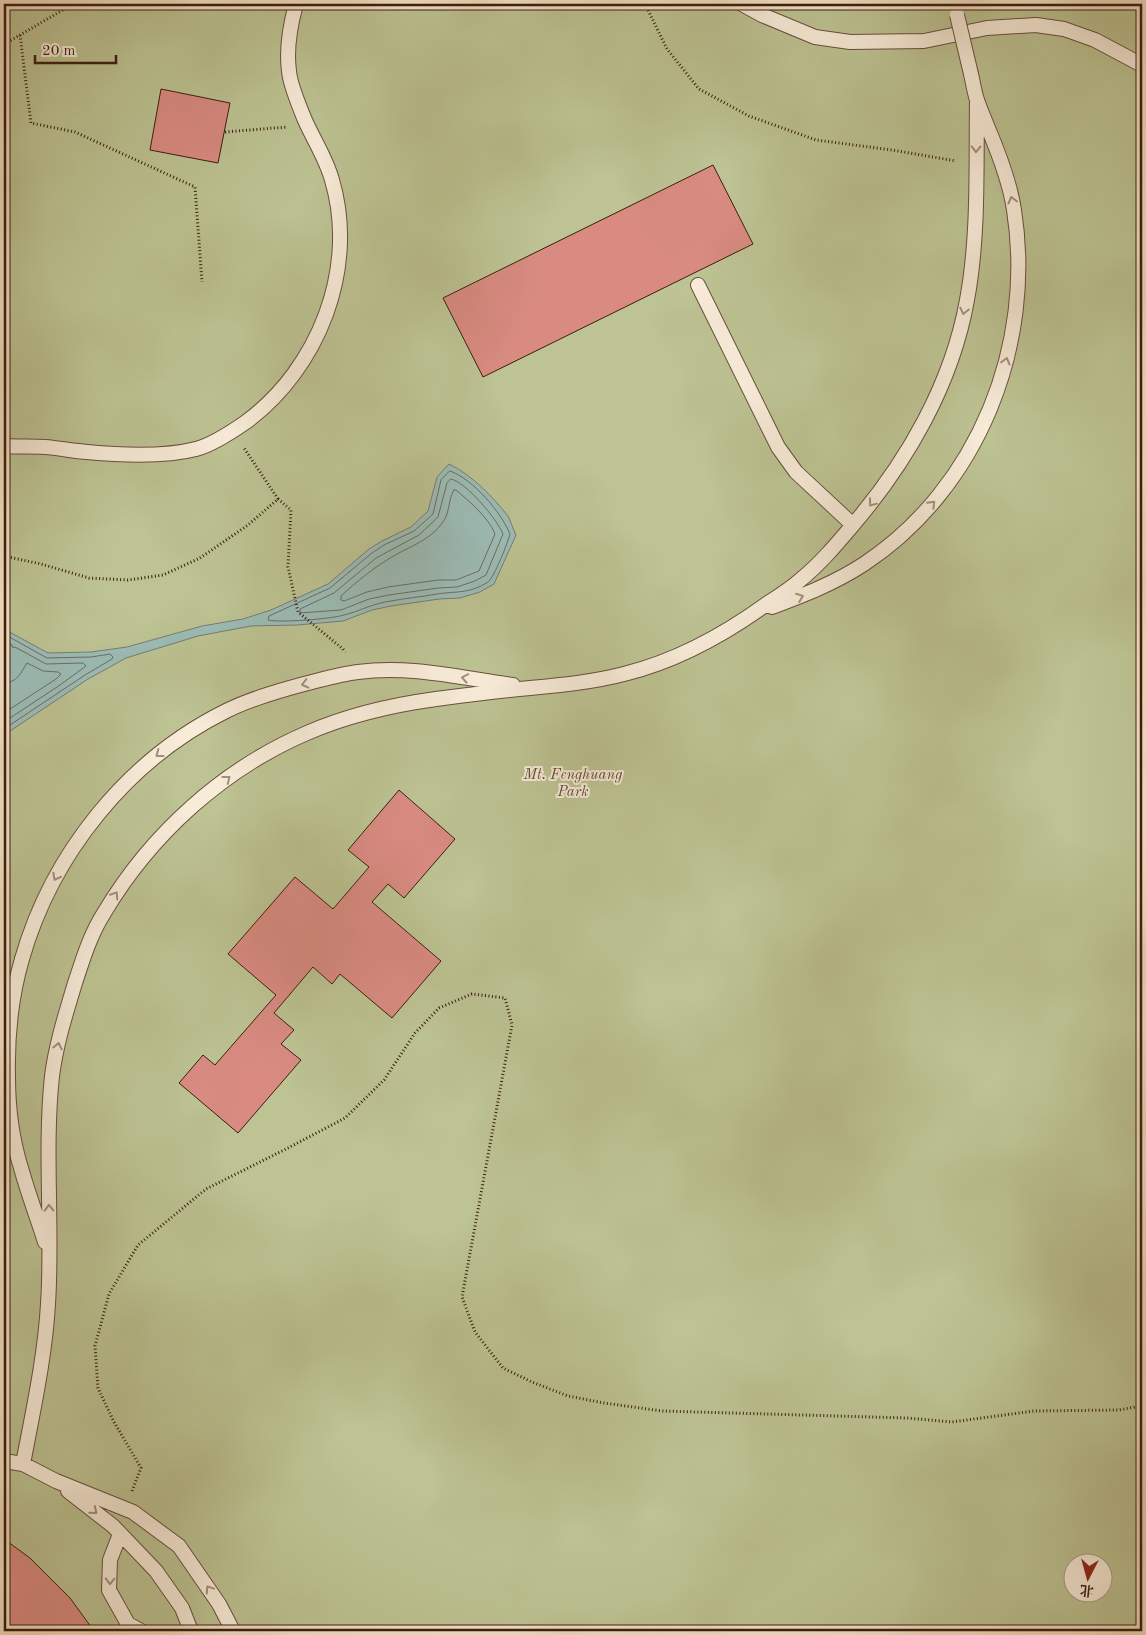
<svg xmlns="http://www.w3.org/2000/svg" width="1146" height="1635" font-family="'Old Standard TT','Noto Serif SC',serif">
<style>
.green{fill:#bdc393;stroke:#7c7052;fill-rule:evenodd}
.water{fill:#9cbdb7;stroke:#757d75}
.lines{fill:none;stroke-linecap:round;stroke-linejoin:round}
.shore{stroke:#6b6e64;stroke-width:1}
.building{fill:#d98b82;stroke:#3a1e12}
.lane-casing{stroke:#684f3e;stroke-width:16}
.path{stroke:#3a1e12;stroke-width:3;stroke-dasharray:1 2.5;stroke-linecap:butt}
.lane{stroke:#f8ecd9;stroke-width:14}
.lane-bridge-casing{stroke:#684f3e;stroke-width:16;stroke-linecap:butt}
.lane-bridge{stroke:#f8ecd9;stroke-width:14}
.oneway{stroke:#a28f7f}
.labels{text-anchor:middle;stroke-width:4;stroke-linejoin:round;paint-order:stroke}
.park-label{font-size:15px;font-style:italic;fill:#615039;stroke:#f8ecd9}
</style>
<rect width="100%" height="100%" fill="#f4e2c4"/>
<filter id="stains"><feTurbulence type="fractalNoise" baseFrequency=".004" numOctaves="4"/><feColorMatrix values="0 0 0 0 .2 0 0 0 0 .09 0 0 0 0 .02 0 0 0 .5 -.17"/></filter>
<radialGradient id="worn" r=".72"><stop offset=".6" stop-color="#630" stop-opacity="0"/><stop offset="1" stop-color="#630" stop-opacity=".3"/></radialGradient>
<!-- green -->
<path class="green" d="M4 4H1142V1631H4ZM1074 1562H1104V1592H1074Z"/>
<!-- water -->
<path class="water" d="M449 464C472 475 492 496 508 516 511 522 513 529 516 535L494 584 480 592 460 598 439 599 391 606 372 610 343 621 297 625 251 626 198 636 126 658 88 679 4 735V671L7 662 4 658V629L48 653 91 652 127 647 202 626 243 619 271 610 328 584 369 549 382 541 411 527 428 511 437 477Z"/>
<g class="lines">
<!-- shore -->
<path class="shore" d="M450 471C473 479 501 512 510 534 508 542 494 578 488 582 469 594 457 591 437 594 421 597 406 598 391 601 374 603 360 611 344 615 331 619 280 623 268 620L269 616 330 588 372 553 384 545 414 531 433 514 441 480Z
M451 479C466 482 497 519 503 534L486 575 475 581 457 587 438 588 389 595 369 599 341 610 300 613V609L334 593 376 558 419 535 438 517 447 483Z
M454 490H456C469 501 489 518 495 534L479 571 456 580H438L388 587 367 592 344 601 341 600V596C356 582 372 569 390 558 408 547 430 541 443 522 450 513 448 499 454 490Z
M4 634 47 658 91 657 110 654 113 657 112 659 85 675 4 729
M4 641 12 645 13 648 15 647 46 664 83 663 86 666 60 685 4 722
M4 683C18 682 20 674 27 663L43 671 58 672 61 674 56 679 4 713"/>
</g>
<!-- building -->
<path class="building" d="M161 89 230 103 218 163 150 150Z
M713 165 753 244 483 377 443 298Z
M399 790 455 839 404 898 388 884 372 902 441 961 392 1018 340 974 332 984 313 967 274 1013 294 1030 281 1044 301 1060 238 1133 179 1083 203 1055 215 1065 276 995 228 954 295 877 333 909 369 867 348 850Z
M4 1539 30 1558 70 1598 94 1631H13L4 1623Z"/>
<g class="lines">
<!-- lane casing -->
<g class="lane-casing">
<path id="lane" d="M742 4 762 15 815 37 850 42 924 41 987 28 1036 25 1064 29 1095 40 1142 65
M698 285 778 447 796 472 853 525
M4 446C18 447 32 446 45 447 59 448 73 451 87 452 119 455 165 457 196 449 212 445 233 431 246 422 319 368 358 268 332 180 326 158 313 139 304 118 299 105 290 85 289 71 286 49 290 26 296 4
M772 607C804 595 835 583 864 564 979 488 1035 344 1014 210 1010 182 999 154 988 128 984 118 980 109 977 100 974 91 973 82 971 74
M45 1242C37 1217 28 1193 21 1168 12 1139 8 1107 8 1077 7 1038 11 997 22 959 52 854 127 760 226 711 252 698 281 690 308 683 324 679 341 674 358 672 410 665 461 678 513 685
M4 1461 23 1464 56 1481 133 1512 179 1546 219 1604 233 1631
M23 1464C33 1411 45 1357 48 1304 53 1228 44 1151 52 1076 56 1044 66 1013 75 983 83 959 90 935 104 913 151 834 223 769 307 733 348 715 392 705 436 699 467 695 499 691 530 688 562 685 593 682 624 674 677 661 724 635 768 603 779 596 790 589 799 581 819 565 836 545 852 526 907 462 952 384 967 300 979 236 976 166 977 100
M68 1491 113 1526 156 1571 182 1608 191 1631
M120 1534 110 1560 109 1590 128 1624 141 1631"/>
</g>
<!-- path -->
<path class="path" d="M645 4 667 49 699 89 749 116 816 140 892 150 956 161
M20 35 31 123 75 132 195 187 202 282
M4 42H8L73 4
M225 132 287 127
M278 499 291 510 288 567 298 612 343 649 345 652
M4 556 41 564 89 578 128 580 163 575 200 558 248 525 278 499 244 448
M132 1491 141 1468 114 1422 98 1388 95 1346 109 1294 138 1245 206 1189 288 1148 345 1118 384 1080 415 1033 439 1008 472 994 505 998 512 1025 462 1297 475 1332 503 1368 532 1382 568 1396 604 1403 662 1411 907 1418 952 1422 1034 1411 1118 1410 1142 1406"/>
<!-- lane -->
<use href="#lane" class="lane"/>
<!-- lane-bridge casing -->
<g class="lane-bridge-casing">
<path id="lane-bridge" d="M957 15 971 74"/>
</g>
<!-- lane-bridge -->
<use href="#lane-bridge" class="lane-bridge"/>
</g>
<!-- one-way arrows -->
<defs><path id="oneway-chevron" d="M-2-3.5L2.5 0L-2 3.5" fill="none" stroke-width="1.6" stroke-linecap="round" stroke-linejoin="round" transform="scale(1.25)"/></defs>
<g class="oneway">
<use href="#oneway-chevron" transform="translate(976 149) rotate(91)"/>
<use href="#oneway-chevron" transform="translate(1012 200) rotate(-105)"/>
<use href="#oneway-chevron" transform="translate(964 311) rotate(103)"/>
<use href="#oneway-chevron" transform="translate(1006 361) rotate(-75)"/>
<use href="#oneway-chevron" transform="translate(872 503) rotate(127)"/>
<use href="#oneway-chevron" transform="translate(932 504) rotate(-46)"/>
<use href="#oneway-chevron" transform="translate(800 597) rotate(-21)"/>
<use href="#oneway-chevron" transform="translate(465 678) rotate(-169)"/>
<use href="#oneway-chevron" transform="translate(305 684) rotate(166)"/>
<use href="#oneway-chevron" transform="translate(159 754) rotate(143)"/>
<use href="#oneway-chevron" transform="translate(227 779) rotate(-38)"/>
<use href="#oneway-chevron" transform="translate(56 877) rotate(118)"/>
<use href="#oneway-chevron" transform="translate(115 895) rotate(-57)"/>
<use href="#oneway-chevron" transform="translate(58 1046) rotate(-78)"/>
<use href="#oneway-chevron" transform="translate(49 1208) rotate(-91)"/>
<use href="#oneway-chevron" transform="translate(94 1511) rotate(39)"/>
<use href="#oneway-chevron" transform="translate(110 1581) rotate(92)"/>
<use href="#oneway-chevron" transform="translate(209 1589) rotate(-124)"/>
</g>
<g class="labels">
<!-- park labels -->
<g class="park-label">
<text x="573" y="779">Mt. Fenghuang<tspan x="573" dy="17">Park</tspan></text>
</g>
</g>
<!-- margin -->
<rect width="1146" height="1635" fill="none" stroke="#f4e2c4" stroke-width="20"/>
<rect x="5" y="5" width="1136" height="1625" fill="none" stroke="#3a1e12" stroke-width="2.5"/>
<rect x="10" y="10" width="1126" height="1615" fill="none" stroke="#3a1e12"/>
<!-- north arrow -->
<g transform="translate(1088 1578) rotate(186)"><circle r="24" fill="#f8ecd9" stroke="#ac9a89"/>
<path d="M0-4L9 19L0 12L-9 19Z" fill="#8f2418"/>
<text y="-8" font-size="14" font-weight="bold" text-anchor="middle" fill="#3a1e12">北</text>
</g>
<!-- scale -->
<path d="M35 55v8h81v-8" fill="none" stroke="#3a1e12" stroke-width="2.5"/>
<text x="42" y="55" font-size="15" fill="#3a1e12" stroke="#f8ecd9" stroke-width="4" paint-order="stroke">20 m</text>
<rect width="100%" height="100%" filter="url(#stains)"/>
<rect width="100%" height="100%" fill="url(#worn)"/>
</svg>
